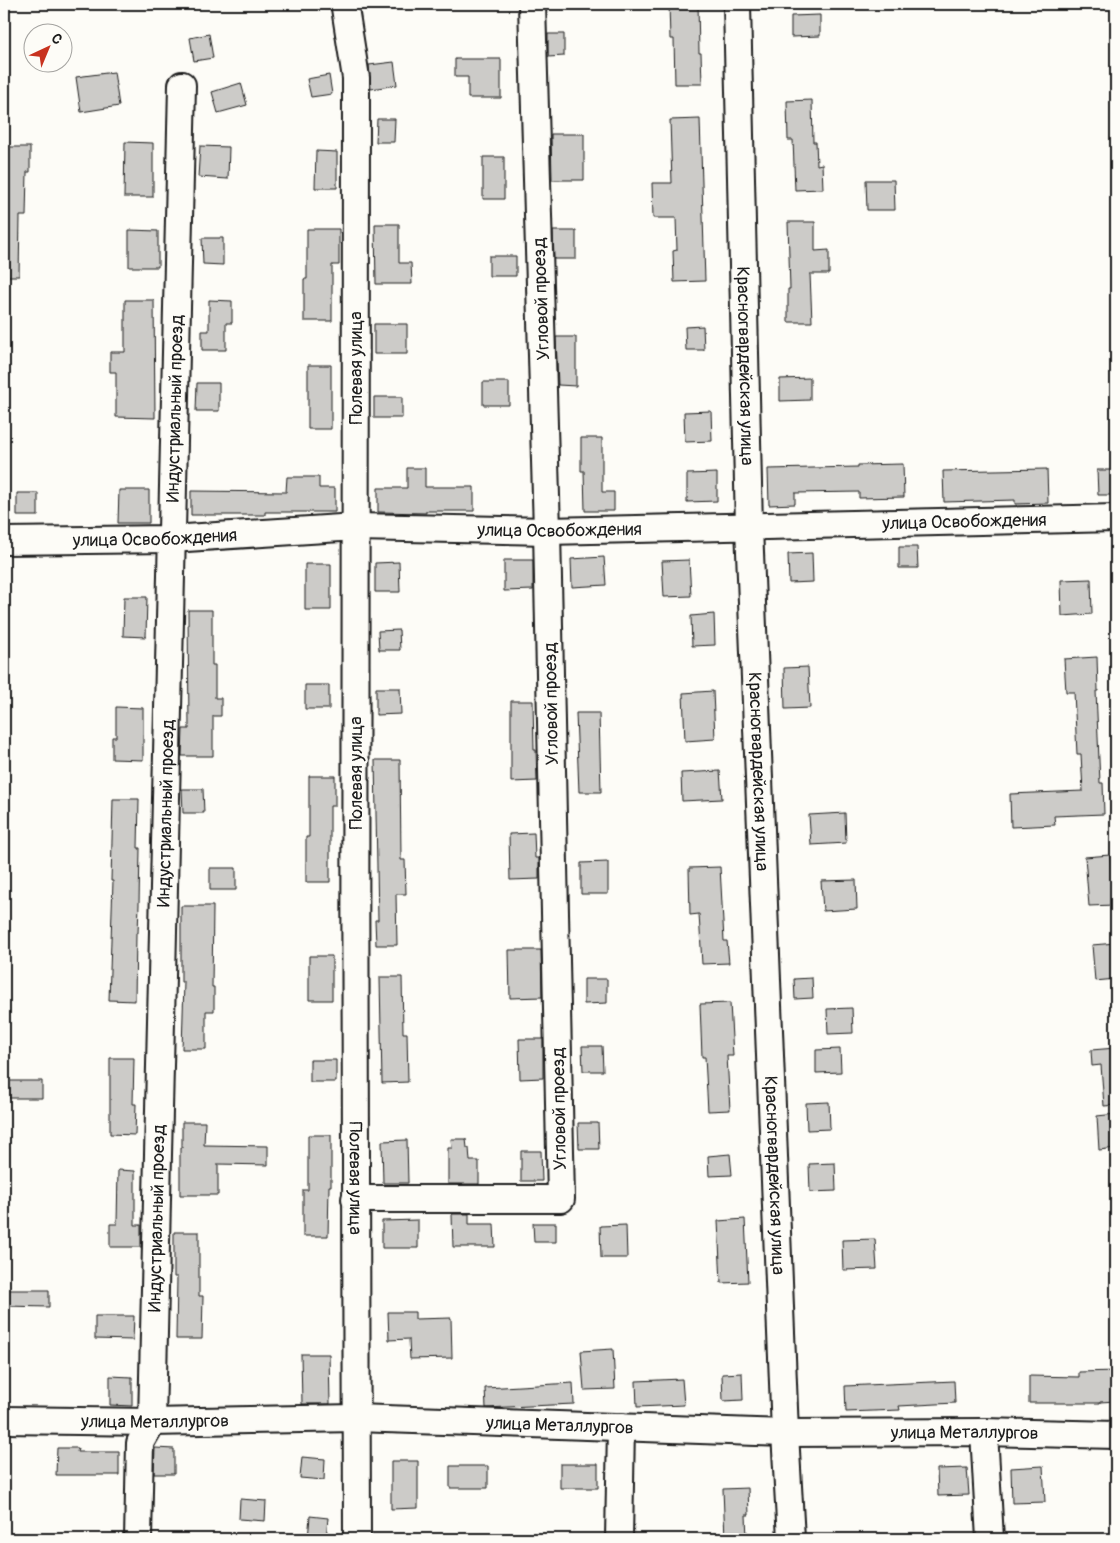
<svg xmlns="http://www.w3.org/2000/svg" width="1120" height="1543" font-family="Pangolin,sans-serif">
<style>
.building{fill:#cccbc8;stroke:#1c1c1c}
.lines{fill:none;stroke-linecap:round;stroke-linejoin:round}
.minor-casing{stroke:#1c1c1c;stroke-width:30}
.minor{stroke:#fdfcf7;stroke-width:26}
.labels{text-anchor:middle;stroke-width:4.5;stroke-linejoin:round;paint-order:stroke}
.street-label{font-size:18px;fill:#1c1c1c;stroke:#fdfcf7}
</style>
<rect width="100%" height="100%" fill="#fdfcf7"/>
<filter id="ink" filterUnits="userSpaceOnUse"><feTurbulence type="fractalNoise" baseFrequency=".02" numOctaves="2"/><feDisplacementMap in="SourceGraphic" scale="10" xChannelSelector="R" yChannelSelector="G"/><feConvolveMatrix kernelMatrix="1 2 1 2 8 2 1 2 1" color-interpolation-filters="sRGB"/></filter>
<g filter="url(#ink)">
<!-- building -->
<path class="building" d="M669 4H698L699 53H701L702 84H675L674 39H670Z
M820 15V36L791 37V16Z
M209 34 213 58 194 61 190 38Z
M548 34H564V56L548 57Z
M455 59H501V98H468V77H455Z
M394 62 397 85 371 89 369 65Z
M114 72 119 106 81 112 76 77Z
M329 75 332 94 311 97 307 79Z
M241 83 247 105 218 113 212 92Z
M812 100 813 142H816L817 165 822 164 823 189 795 190 793 140H788L787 101Z
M377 119H395L394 142H376Z
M700 119 705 281 674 282 673 251 677 250 676 218H653L652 183H672L670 120Z
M551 134H584V180H552Z
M125 142 153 143V197H124Z
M200 146 229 147 228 179 198 177Z
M4 147H30V172H27L26 216H20L19 276H4Z
M316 151 337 152V188H315Z
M483 157H504V199H483Z
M866 180H894L895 210H867Z
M788 222H815V251L829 250V274H810L812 322H788V289H790Z
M375 224H399V263H411L412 284H376Z
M307 229H339V265H332V321H304V279H307Z
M129 230 158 231V267H129Z
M553 231H576V259H554Z
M202 238H223V265L203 264Z
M489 256H516V276H489Z
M125 300H154L155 418 116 417V372H110V352H125Z
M209 300 232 301V323H226V350H202V331H209Z
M374 324H407V354H374Z
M703 326 704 350H686L685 327Z
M556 337H576V386L558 385Z
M308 365H331V429H308Z
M810 378V400L780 401V379Z
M483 382H509V405H483Z
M197 383H219V411H196Z
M374 397H402V418H374Z
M711 411 712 441 685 442 684 412Z
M581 438H602V492H614V511H585L584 471H581Z
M903 464 904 497 859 498V492L795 493V504L769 505 768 469 858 467V465Z
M407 468H425V487H474V511H426V513L378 512V488H407Z
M1047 469 1048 503 1015 504V500L944 502 943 471Z
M1097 470H1116V495H1098Z
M717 473V501L687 502V474Z
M287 477H319V488H335V512H265V515H191V491L286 492Z
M119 490H149V523H118Z
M17 493H38V516H17Z
M899 547H917L918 568H899Z
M812 553 813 582 789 583 788 554Z
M604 557 606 585 572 587 571 559Z
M504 560H533V590L504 591Z
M689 560 691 596 664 597 662 561Z
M399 562 400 592H375V563Z
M305 564H331V610H305Z
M1091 579 1092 614 1062 616 1061 580Z
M124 597H147L146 637 123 636Z
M188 610H212V665H215V698H221V716H213V756H182L183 729H189Z
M714 614 715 645 692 646 691 616Z
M399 630 400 650H379L378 631Z
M1097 657 1098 691H1096L1100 783H1103L1104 814 1054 816 1055 825 1011 827 1010 794 1083 791 1081 754H1077L1074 692H1066L1064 659Z
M808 667 810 708 785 709 784 668Z
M305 685H329V709H305Z
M376 688H400L401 714 376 715Z
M713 691 715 739 685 741 683 693Z
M511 701H533L534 750H536L537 781 511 782Z
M116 707 143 708V760L112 759V737H116Z
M576 713H599L601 792H579Z
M375 760H400L401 860H405L406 894H396L397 945H376L375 920H378Z
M720 771 722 799 682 801 681 773Z
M309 776H335V806H330V882H306V837H309Z
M182 789H203L204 813H183Z
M113 799H139L138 848H140L139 904 138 933H136L135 1001 109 1000 113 881H111Z
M845 813 846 843 811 845 809 815Z
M534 833 535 858H539V879L510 880 509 834Z
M1110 855 1114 905 1089 906 1085 857Z
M608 862V894H581V863Z
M720 867 724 941H727L729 963 702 964 699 914 690 915 689 868Z
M210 868H236V890H210Z
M856 880 857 909 823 911 821 881Z
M181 906H213L212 987H214V1011H206V1049H182L184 982H181Z
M1116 943V979L1095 981 1092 945Z
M509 950H541L542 997 510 998Z
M309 956H332V1000H309Z
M380 977H402L403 1033H407L408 1082 382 1083Z
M812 978 813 998 795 999 794 979Z
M584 979H607V1003L584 1004Z
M730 1003 733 1056H727L730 1110 708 1111 705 1057H702L700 1004Z
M852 1008 853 1033 828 1034 827 1009Z
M519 1039H543V1078L520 1079Z
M582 1046H602L603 1071H583Z
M1116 1048V1105L1104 1106 1101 1065 1092 1066 1091 1050Z
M840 1049 841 1072 816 1073V1050Z
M110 1058H134L133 1104H136L135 1135 110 1134Z
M310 1060H336V1082H310Z
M4 1081H42V1098H4Z
M829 1102 830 1129 807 1130 806 1103Z
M1116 1114V1148L1099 1150 1097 1116Z
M182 1122H205L204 1145 268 1146V1165L218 1164V1195H180V1148H182Z
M578 1123H598L599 1149H579Z
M308 1135H331V1186H329L328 1236H303V1190H308Z
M451 1139H466L467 1148H469L470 1161H479V1184H448V1148H452Z
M407 1140 408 1183H383L382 1141Z
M521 1151H541L542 1181H521Z
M730 1154 732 1175 709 1176 708 1156Z
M835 1163 836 1191 810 1192 809 1164Z
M118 1170 135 1171V1225H141V1247H110V1224H117Z
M452 1214H469V1224H494L495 1247H453Z
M745 1219 748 1282 721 1283 718 1221Z
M418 1220V1248H382V1221Z
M533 1223H556V1242H534Z
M626 1225 627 1258H601L600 1226Z
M174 1232H199V1296H203L202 1339H176L177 1277H174Z
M875 1239 877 1269 843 1270 842 1240Z
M4 1290H49V1307L4 1306Z
M388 1312H415V1319L451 1318 452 1358 410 1359 409 1339 389 1340Z
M95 1316H134L133 1340 95 1339Z
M613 1349 615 1389 584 1390 581 1351Z
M301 1354H329L330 1404H302Z
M1116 1371V1401L1100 1402V1403H1029V1376L1079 1377V1372Z
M742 1373 743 1400 723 1401 722 1374Z
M110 1376 132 1377V1406L110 1405Z
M682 1379 684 1405 637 1407 636 1381Z
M954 1381 955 1403 899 1406 900 1410 846 1412 845 1386Z
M573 1383 574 1404 486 1408 485 1388Z
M57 1448H78L77 1452H119V1475H56Z
M155 1448 174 1449V1474H154Z
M302 1457 325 1459 324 1480 300 1478Z
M391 1461H418V1508L391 1509Z
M560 1464H598V1488H560Z
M450 1466H488V1488H450Z
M1043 1466 1045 1502 1012 1503 1011 1468Z
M967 1468 969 1495 938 1496 937 1469Z
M748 1488 749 1515H746L747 1539H725L723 1489Z
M240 1499 266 1501 265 1521 239 1519Z
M310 1516 328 1518 326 1539H308Z"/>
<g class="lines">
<!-- minor casing -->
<g class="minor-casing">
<g id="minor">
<path id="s1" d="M737 4 749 527 785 1433 791 1539"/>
<path id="s2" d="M345 8 356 78C356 565 354 1052 357 1539"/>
<path id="s3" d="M4 541 171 539 356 527 547 531 1116 518"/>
<path d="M355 1199H561L547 531 532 4"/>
<path id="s4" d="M4 1420 152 1422 356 1418 785 1433 984 1432 1116 1435"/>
<path d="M984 1432 990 1539"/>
<path id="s5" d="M138 1539 140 1443 152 1422 182 85"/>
<path d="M619 1539 621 1427"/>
</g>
</g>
<!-- minor -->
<use href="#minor" class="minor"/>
</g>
</g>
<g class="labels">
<!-- street labels -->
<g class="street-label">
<text transform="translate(541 299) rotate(-92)" y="6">Угловой проезд</text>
<text dy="6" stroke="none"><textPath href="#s1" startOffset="362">Красногвардейская улица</textPath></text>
<text transform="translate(356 368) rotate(-90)" y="6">Полевая улица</text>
<text dy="6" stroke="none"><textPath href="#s5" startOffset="1134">Индустриальный проезд</textPath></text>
<text dy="6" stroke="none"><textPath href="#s3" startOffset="961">улица Освобождения</textPath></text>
<text dy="6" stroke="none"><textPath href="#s3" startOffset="556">улица Освобождения</textPath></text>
<text dy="6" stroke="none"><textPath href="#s3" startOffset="151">улица Освобождения</textPath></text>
<text transform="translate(551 704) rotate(-91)" y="6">Угловой проезд</text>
<text dy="6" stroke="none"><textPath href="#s1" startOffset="768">Красногвардейская улица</textPath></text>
<text transform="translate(356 773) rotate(-90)" y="6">Полевая улица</text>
<text dy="6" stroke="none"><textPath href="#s5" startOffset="729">Индустриальный проезд</textPath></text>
<text transform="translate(559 1109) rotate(-91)" y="6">Угловой проезд</text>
<text dy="6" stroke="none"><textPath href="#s1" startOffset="1172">Красногвардейская улица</textPath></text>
<text dy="6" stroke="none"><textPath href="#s2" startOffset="1171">Полевая улица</textPath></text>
<text dy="6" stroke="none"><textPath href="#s5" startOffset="324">Индустриальный проезд</textPath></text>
<text dy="6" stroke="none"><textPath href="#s4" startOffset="151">улица Металлургов</textPath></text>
<text dy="6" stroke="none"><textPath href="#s4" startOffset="556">улица Металлургов</textPath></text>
<text dy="6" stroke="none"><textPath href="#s4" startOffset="961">улица Металлургов</textPath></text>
</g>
</g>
<!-- margin -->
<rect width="1120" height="1543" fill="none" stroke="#fdfcf7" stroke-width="20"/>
<rect x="10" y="10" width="1100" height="1523" fill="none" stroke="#1c1c1c" stroke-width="2" filter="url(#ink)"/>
<!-- north arrow -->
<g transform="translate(48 48) rotate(44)"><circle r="24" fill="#fdfcf7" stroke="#a3a29f"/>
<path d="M0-4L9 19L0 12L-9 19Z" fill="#c8321e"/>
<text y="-8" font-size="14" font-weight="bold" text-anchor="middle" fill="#1c1c1c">С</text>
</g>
</svg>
